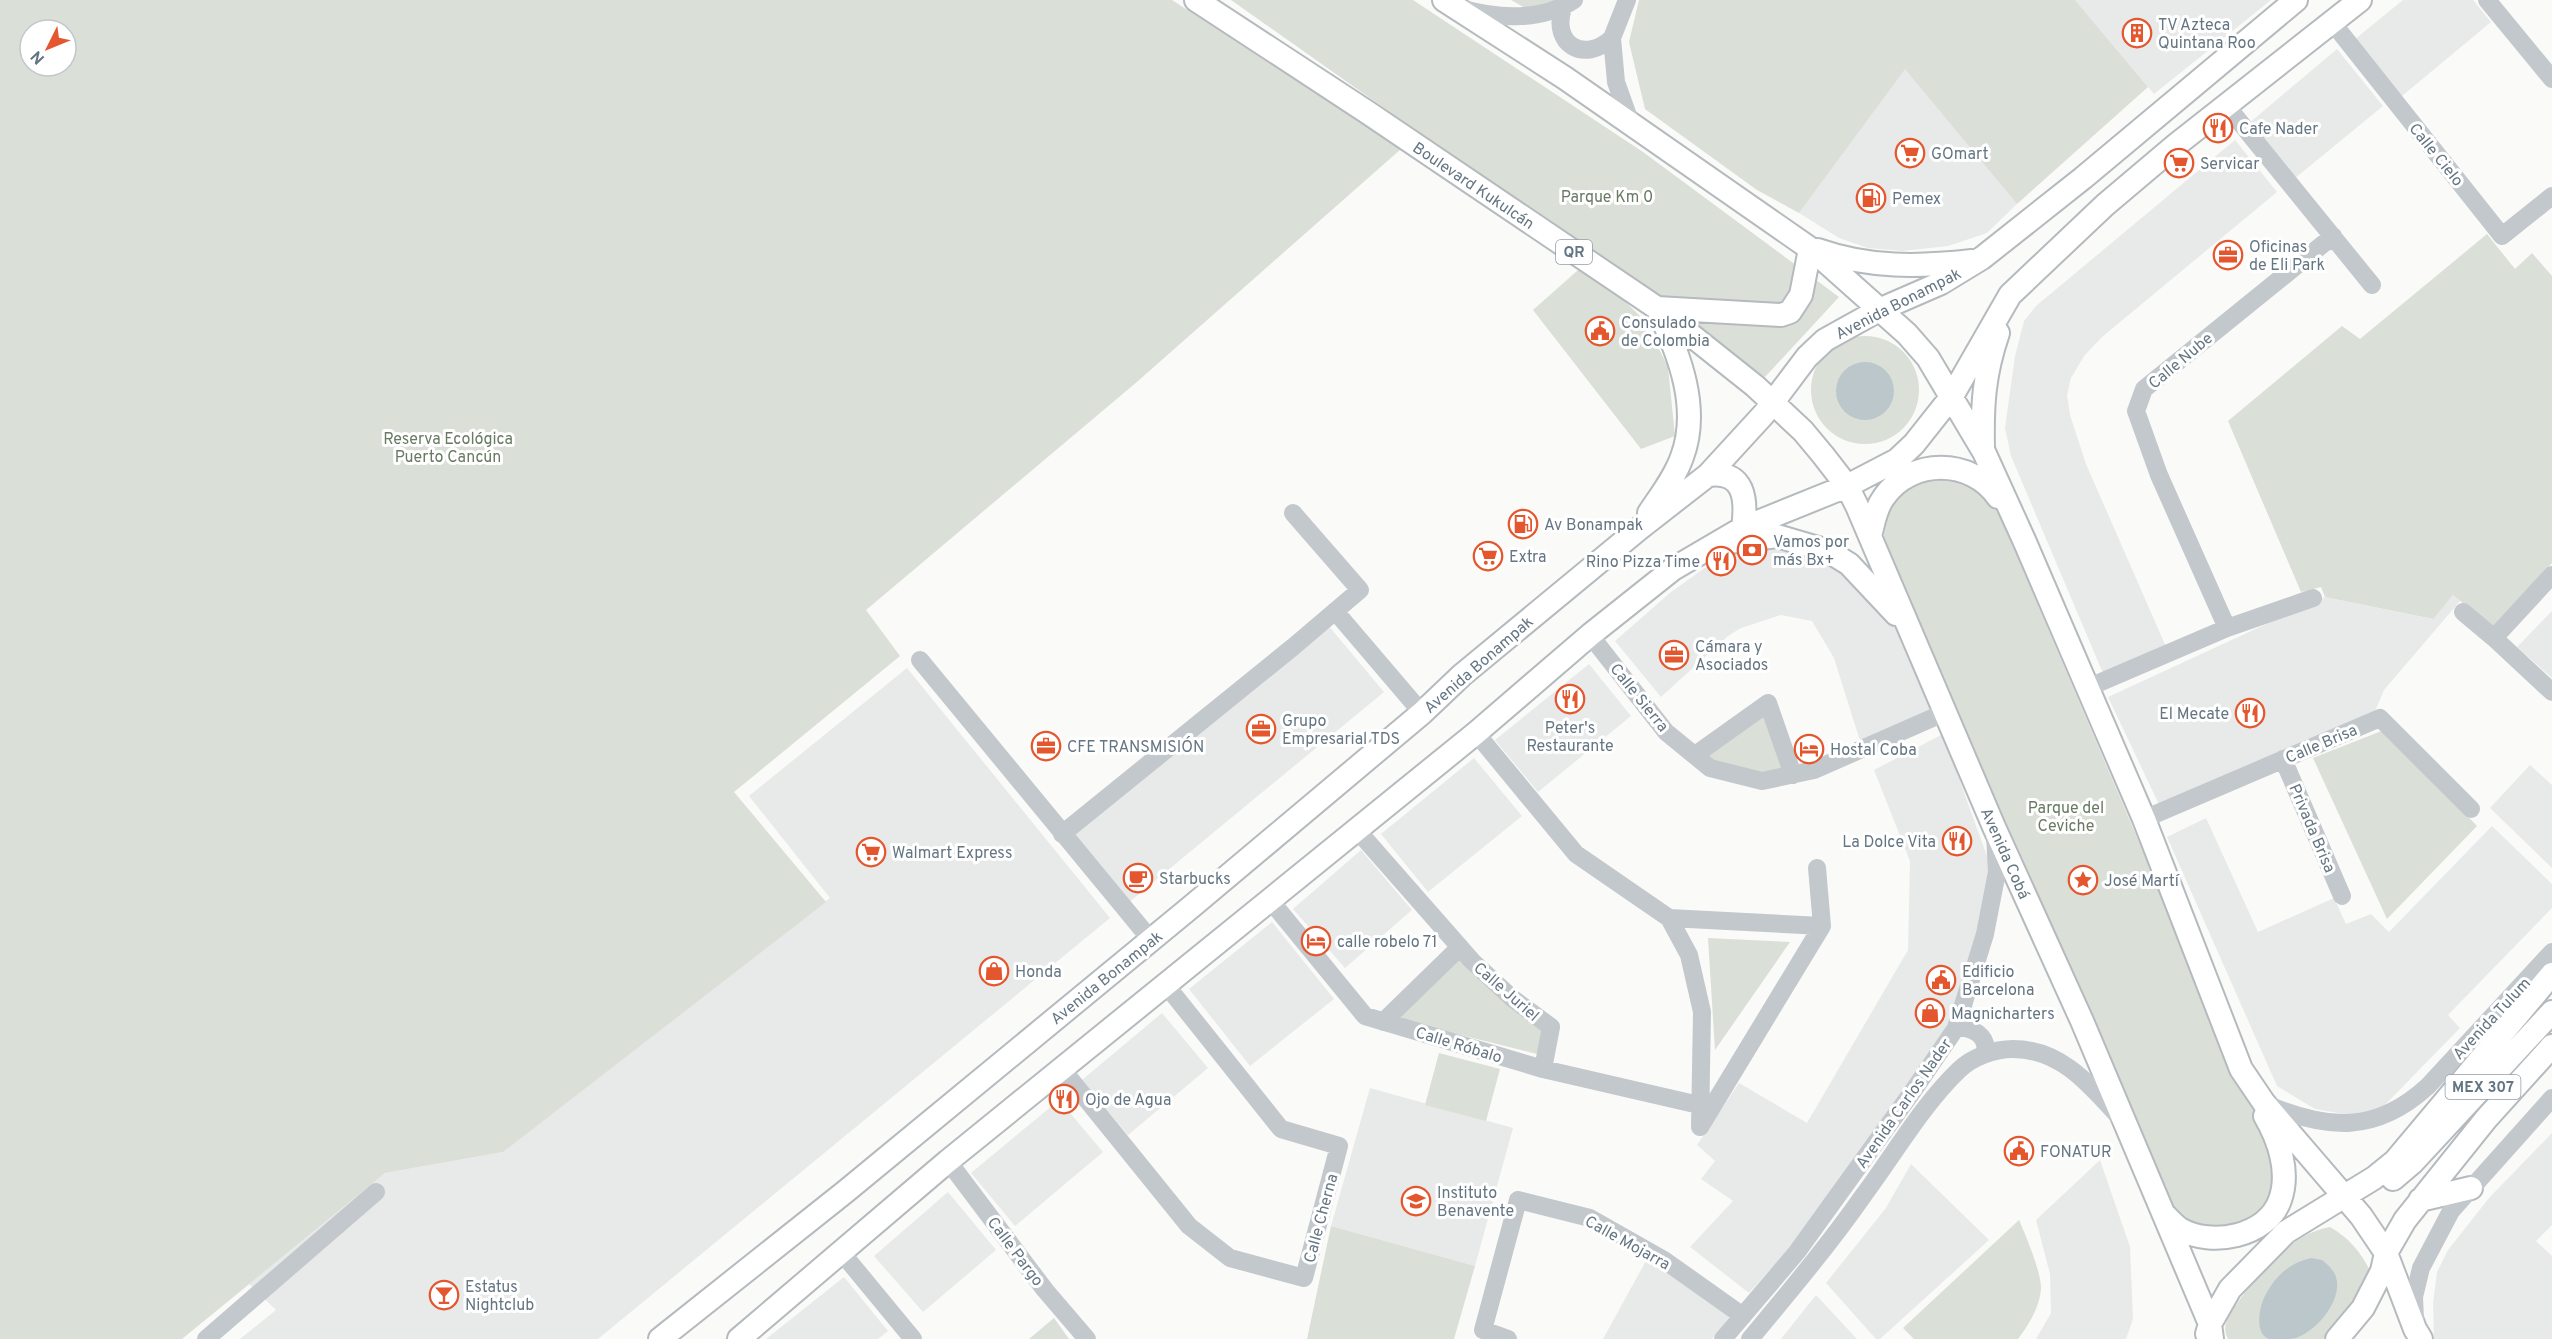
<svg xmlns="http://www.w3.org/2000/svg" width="2552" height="1339" font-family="Overpass,sans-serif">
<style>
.built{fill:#e8e9e9}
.green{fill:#dadfd7;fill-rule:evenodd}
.water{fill:#bbc7cb}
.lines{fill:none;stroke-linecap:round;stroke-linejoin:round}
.major-casing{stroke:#b5babe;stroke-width:26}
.minor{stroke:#c3c8cc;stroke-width:18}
.major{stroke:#fff;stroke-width:22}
.labels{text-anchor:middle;stroke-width:6;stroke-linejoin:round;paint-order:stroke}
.shield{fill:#fff;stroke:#939fa8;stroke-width:1.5}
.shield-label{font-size:15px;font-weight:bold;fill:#657683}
.poi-label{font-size:16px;fill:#657683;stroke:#fff;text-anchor:start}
.street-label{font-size:16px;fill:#657683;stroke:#fff}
.park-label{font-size:16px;fill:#687a64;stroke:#fff}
</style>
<rect width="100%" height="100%" fill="#fafaf8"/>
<!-- built -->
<path class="built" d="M2075 0H2271L2154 94Z
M2403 0H2473L2491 22 2402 96 2354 40Z
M2337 49 2383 106 2294 179 2248 124Z
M1905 68 2017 204 1987 233 1948 246 1903 251 1868 248 1839 238 1799 213Z
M2235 140 2277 192 2102 337 2084 356 2071 378 2067 395 2070 415 2086 464 2167 649 2105 678 2011 456 2005 428 2015 356 2024 321 2036 306Z
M1785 543 1846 567 1890 616 1933 711 1860 741 1834 658 1812 621 1781 615 1741 628 1728 636 1661 697 1615 641 1671 592 1723 555Z
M2453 595 2460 601 2384 690 2373 716 2163 813 2108 697 2325 597 2432 619Z
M2552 611V678L2517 647Z
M1328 625 1384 692 1128 903 1072 836Z
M1589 664 1631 716 1538 792 1495 740Z
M907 668 1110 918 598 1339H240L276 1310 249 1284 385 1173 503 1152 830 898 749 796Z
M1943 734 1992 870 1981 937 1950 1027 1798 1238 1749 1293 1690 1247 1733 1201 1701 1179 1715 1161 1697 1145 1739 1083 1807 1123 1908 950 1910 861 1874 770Z
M1474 758 1522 816 1428 892 1381 834Z
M2530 765 2552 785V868L2490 808Z
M2206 818 2258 932 2334 898 2346 924 2371 914 2389 932 2492 826 2552 884V908L2448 1015 2460 1028 2379 1111 2356 1116 2315 1109 2277 1086 2167 837Z
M1361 850 1412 910 1345 968 1293 909Z
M1272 922 1334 999 1250 1066 1189 989Z
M1162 1013 1208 1068 1128 1135 1082 1080Z
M1370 1088 1513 1128 1475 1266 1331 1226Z
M1059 1100 1103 1152 1015 1226 971 1173Z
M2552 1133V1225L2536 1241 2552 1256V1339H2434L2433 1303 2437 1272 2448 1250 2489 1198Z
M2100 1160 2130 1247 2133 1319 2126 1339H2036L2051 1313 2050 1274 2036 1220Z
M1911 1164 1989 1240 1880 1339H1876L1826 1283 1886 1208Z
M948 1192 996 1250 923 1312 874 1256Z
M1647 1259 1732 1314 1712 1339H1603Z
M844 1277 888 1331 878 1339H766Z
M1816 1295 1857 1339H1781Z"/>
<!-- green -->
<path class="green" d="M0 0H1172L1401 149 1138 381 866 610 900 656 734 792 826 902 503 1152 385 1173 182 1339H0ZM30 30H66V66H30Z
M1231 0H1413L1643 152 1839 297 1765 377Z
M1511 0H1568L1536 14Z
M1639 0H2075L2148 87 2017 204 1905 69 1799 213 1757 190 1645 109 1629 42Z
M2487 234 2515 269 2532 253 2552 276V563L2493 628 2453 595 2433 619 2325 597 2321 587 2301 592 2228 421 2342 326 2360 339Z
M1586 263 1645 321 1668 367 1675 436 1641 449 1533 310Z
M1811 390a54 54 0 1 1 108 0a54 54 0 1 1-108 0Z
M1919 475 1986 484C2082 707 2176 931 2273 1153L2276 1176 2264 1212 2241 1228 2189 1225 2171 1210 1883 539 1892 495Z
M1765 710 1783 771 1762 778 1700 756Z
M2384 730 2477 826 2387 919 2313 758Z
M1708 938 1790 942 1715 1050Z
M1460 954 1544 1027 1537 1054 1393 1018Z
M1439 1053 1500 1069 1486 1121 1425 1105Z
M2019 1220C2026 1236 2041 1272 2041 1288 2040 1307 2029 1324 2018 1339H1914L1903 1328Z
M1331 1226 1475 1266 1454 1339H1307Z
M2330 1227C2348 1237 2361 1252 2370 1271L2349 1312 2323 1339H2228C2225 1333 2224 1327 2227 1321 2236 1299 2276 1253 2296 1241 2307 1234 2318 1229 2330 1227Z
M1054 1318 1069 1339H1029Z"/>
<!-- water -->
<path class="water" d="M1836 391a29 29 0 1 1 58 0a29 29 0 1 1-58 0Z
M2311 1258 2322 1260C2327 1264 2334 1270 2336 1277 2343 1300 2317 1331 2296 1338 2292 1339 2287 1339 2283 1339 2279 1339 2273 1339 2269 1339 2253 1333 2260 1304 2266 1294 2276 1275 2290 1263 2311 1258Z"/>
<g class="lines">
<!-- major casing -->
<g class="major-casing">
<path id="major" d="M1196 0 1367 112 1657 308 1755 386 1803 431 1823 455 1847 486 1857 506 1994 827 2082 1021 2210 1324 2212 1339
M1444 0 1565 78 1815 252 1907 334 1928 358 1984 452 2024 540 2144 819 2241 1069 2264 1103 2361 1216 2386 1253 2415 1329 2421 1339
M1818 250C1869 268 1919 267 1972 261
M1657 308 1781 315 1790 312 1801 295 1810 249
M1983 448C1982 404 1984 374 1998 333
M1708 475C1745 470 1747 500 1743 528
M1649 513C1661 495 1675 477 1682 457 1700 409 1680 356 1659 312
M1870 536C1874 522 1875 509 1884 497 1911 458 1971 458 1998 497
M1729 542 1777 536 1828 551 1849 564 1896 614
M2393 1179 2413 1162 2552 1012
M2420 1200 2471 1188
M2163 1213C2168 1218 2174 1225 2180 1229 2211 1247 2267 1237 2280 1200 2290 1172 2279 1140 2265 1116
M2207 1334 2210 1324 2230 1289 2286 1232 2374 1178 2395 1161 2552 974
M660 1339 845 1192 1191 907 1422 713 1462 675 1640 528 1708 475 1764 414 1807 357 1825 340 1879 310 1941 283 1982 258 2083 178 2296 0
M739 1339 948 1161 1476 733 1590 635 1673 569 1743 528 1847 486 1897 460 1914 444 1952 396 2010 295 2105 205 2176 145 2360 0
M2337 1339 2363 1308 2382 1271 2386 1253 2405 1220 2486 1119 2552 1046"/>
</g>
<!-- minor -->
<path class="minor" d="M1627 0 1612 38 1616 82 1631 124
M2487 0 2552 79
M1563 8C1551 44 1584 64 1612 38
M1463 9C1499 19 1542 21 1574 0
M2332 22 2502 236 2552 196
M2226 105 2372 285
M2552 575 2494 638 2552 692
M1335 611 1422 713
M2463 612 2494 638
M2227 628 2159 475 2136 411 2144 389 2333 236
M1590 635 1666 732 1710 768 1762 781 1814 770 1946 712
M920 660 1151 940
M2087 688 2227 628 2313 598
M1476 733 1576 854 1669 918 1689 955 1702 1012 1700 1127
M1695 755 1768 703 1793 775
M2283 759 2342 896
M2144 819 2380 718 2471 809
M1357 830 1472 961 1512 998 1551 1027 1543 1069
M1062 834 1293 647 1360 590 1293 513
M1270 900 1365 1016 1543 1069 1699 1105
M1669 918 1822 926
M1383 1022 1460 947
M1956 1028C1972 1026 1989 1036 1985 1054
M1062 1069 1189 1226 1230 1258 1304 1278 1339 1146 1281 1129 1166 985
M2266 1104C2327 1130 2376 1134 2428 1086L2552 952
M1700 1127 1822 926 1817 868
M948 1161 1045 1290 1087 1339
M842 1253 913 1339
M2415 1319 2414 1297 2421 1268 2451 1211 2552 1098
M206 1339 376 1192
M1508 1339 1483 1330 1518 1200 1590 1218 1664 1260 1743 1316
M1723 1339 1797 1252 1913 1091 1956 1028 1985 934 1997 872 1995 835
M1750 1339C1789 1292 1828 1246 1863 1196 1893 1156 1923 1104 1959 1070 1972 1057 1995 1049 2013 1049 2061 1049 2090 1085 2120 1118"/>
<!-- major -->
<use href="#major" class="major"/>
</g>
<!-- icons -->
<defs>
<g id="building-ring" transform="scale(1.5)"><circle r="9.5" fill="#fff" stroke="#e4572e" stroke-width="1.5"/><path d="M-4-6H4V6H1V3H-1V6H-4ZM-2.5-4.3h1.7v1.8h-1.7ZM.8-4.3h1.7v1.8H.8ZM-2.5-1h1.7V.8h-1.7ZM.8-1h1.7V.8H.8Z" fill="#e4572e"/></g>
<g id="restaurant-ring" transform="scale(1.5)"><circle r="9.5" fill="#fff" stroke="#e4572e" stroke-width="1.5"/><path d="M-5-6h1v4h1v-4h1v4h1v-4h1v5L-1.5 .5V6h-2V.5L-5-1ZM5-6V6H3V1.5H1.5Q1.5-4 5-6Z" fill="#e4572e"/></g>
<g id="supermarket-ring" transform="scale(1.5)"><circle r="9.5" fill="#fff" stroke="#e4572e" stroke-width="1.5"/><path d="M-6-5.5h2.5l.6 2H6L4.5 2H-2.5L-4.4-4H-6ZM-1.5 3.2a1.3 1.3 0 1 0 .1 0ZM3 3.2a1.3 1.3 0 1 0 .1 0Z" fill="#e4572e"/></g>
<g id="fuel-ring" transform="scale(1.5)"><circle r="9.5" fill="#fff" stroke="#e4572e" stroke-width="1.5"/><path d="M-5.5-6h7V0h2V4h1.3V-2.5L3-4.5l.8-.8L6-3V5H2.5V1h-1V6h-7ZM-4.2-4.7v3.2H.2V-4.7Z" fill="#e4572e"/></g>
<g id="office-ring" transform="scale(1.5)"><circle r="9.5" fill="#fff" stroke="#e4572e" stroke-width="1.5"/><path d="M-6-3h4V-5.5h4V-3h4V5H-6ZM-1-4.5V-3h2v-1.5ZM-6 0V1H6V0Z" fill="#e4572e"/></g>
<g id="civic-ring" transform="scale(1.5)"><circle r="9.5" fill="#fff" stroke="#e4572e" stroke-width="1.5"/><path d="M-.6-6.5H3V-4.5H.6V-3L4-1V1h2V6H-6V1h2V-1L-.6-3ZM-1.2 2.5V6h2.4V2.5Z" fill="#e4572e"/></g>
<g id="bank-ring" transform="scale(1.5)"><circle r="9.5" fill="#fff" stroke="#e4572e" stroke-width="1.5"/><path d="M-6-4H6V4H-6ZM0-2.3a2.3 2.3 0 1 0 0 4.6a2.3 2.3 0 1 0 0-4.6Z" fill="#e4572e"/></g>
<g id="hotel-ring" transform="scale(1.5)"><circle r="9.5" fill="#fff" stroke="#e4572e" stroke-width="1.5"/><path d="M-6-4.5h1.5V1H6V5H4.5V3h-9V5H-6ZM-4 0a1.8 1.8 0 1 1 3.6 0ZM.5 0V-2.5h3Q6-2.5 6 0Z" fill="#e4572e"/></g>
<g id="cafe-ring" transform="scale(1.5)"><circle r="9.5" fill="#fff" stroke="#e4572e" stroke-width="1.5"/><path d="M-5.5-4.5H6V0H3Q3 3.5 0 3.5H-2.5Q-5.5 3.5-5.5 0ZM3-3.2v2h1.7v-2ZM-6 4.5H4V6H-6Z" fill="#e4572e"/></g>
<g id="sight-ring" transform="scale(1.5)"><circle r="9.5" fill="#fff" stroke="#e4572e" stroke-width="1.5"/><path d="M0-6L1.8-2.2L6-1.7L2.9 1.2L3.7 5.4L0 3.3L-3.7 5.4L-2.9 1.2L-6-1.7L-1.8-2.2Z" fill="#e4572e"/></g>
<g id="shop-ring" transform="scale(1.5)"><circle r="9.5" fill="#fff" stroke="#e4572e" stroke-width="1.5"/><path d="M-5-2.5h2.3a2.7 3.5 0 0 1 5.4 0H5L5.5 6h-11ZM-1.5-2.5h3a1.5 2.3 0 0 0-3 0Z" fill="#e4572e"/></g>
<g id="school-ring" transform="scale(1.5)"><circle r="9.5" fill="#fff" stroke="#e4572e" stroke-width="1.5"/><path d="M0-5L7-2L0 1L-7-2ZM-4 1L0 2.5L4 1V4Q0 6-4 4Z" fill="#e4572e"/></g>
<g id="bar-ring" transform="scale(1.5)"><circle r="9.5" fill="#fff" stroke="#e4572e" stroke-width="1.5"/><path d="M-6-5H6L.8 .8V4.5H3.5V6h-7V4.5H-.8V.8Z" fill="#e4572e"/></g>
</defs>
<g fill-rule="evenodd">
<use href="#building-ring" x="2137" y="33"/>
<use href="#restaurant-ring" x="2218" y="128"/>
<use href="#supermarket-ring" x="1910" y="153"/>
<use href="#supermarket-ring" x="2179" y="163"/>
<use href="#fuel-ring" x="1871" y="198"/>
<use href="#office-ring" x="2228" y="255"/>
<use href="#civic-ring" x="1600" y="331"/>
<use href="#fuel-ring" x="1523" y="524"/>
<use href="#bank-ring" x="1752" y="550"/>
<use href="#supermarket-ring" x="1488" y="556"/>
<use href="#restaurant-ring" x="1721" y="561"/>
<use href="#office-ring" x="1674" y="655"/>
<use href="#restaurant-ring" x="1570" y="699"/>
<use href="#restaurant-ring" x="2250" y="713"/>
<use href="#office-ring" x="1261" y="729"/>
<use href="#office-ring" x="1046" y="746"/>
<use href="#hotel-ring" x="1809" y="749"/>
<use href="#restaurant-ring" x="1957" y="841"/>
<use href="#supermarket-ring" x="871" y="852"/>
<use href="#cafe-ring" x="1138" y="878"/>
<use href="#sight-ring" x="2083" y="880"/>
<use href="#hotel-ring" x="1316" y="941"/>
<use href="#shop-ring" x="994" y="971"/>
<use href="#civic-ring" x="1941" y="980"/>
<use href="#shop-ring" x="1930" y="1013"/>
<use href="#restaurant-ring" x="1064" y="1099"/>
<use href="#civic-ring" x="2019" y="1151"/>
<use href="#school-ring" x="1416" y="1201"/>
<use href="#bar-ring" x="444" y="1295"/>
</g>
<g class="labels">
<!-- shield labels -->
<g class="shield">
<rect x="1556" y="240" width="36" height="24" rx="4.5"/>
<rect x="2445.5" y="1075" width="75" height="24" rx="4.5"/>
</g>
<g class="shield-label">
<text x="1574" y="257">QR</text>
<text x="2483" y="1092">MEX 307</text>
</g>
<!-- poi labels -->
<g class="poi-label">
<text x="2158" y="30">TV Azteca<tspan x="2158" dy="18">Quintana Roo</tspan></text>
<text x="2239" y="134">Cafe Nader</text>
<text x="1931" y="159">GOmart</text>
<text x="2200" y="169">Servicar</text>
<text x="1892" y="204">Pemex</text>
<text x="2249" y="252">Oficinas<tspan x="2249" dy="18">de Eli Park</tspan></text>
<text x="1621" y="328">Consulado<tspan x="1621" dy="18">de Colombia</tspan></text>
<text x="1544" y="530">Av Bonampak</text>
<text x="1773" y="547">Vamos por<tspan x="1773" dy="18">más Bx+</tspan></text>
<text x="1509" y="562">Extra</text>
<text x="1700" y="567" text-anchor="end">Rino Pizza Time</text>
<text x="1695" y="652">Cámara y<tspan x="1695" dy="18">Asociados</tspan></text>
<text x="2229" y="719" text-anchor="end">El Mecate</text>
<text x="1282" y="726">Grupo<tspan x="1282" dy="18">Empresarial TDS</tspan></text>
<text x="1570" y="733" text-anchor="middle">Peter's<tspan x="1570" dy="18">Restaurante</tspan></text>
<text x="1067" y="752">CFE TRANSMISIÓN</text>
<text x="1830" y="755">Hostal Coba</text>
<text x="1936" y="847" text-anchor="end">La Dolce Vita</text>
<text x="892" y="858">Walmart Express</text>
<text x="1159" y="884">Starbucks</text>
<text x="2104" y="886">José Martí</text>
<text x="1337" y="947">calle robelo 71</text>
<text x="1015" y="977">Honda</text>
<text x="1962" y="977">Edificio<tspan x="1962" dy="18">Barcelona</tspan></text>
<text x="1951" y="1019">Magnicharters</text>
<text x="1085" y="1105">Ojo de Agua</text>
<text x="2040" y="1157">FONATUR</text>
<text x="1437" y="1198">Instituto<tspan x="1437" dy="18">Benavente</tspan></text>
<text x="465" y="1292">Estatus<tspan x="465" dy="18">Nightclub</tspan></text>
</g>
<!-- street labels -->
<g class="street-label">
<text transform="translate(2437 154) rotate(51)" y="6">Calle Cielo</text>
<text transform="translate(1474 185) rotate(34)" y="6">Boulevard Kukulcán</text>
<text transform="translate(1898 303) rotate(-27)" y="6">Avenida Bonampak</text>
<text transform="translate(2180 360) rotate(-40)" y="6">Calle Nube</text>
<text transform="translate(1478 664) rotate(-41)" y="6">Avenida Bonampak</text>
<text transform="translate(1640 697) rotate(51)" y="6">Calle Sierra</text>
<text transform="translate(2321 743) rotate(-23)" y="6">Calle Brisa</text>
<text transform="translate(2313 828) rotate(67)" y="6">Privada Brisa</text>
<text transform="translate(2006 853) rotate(66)" y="6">Avenida Cobá</text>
<text transform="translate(1106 977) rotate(-39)" y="6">Avenida Bonampak</text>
<text transform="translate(1507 991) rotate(41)" y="6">Calle Juriel</text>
<text transform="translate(2491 1018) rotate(-47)" y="6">Avenida Tulum</text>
<text transform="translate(1459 1044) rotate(17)" y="6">Calle Róbalo</text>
<text transform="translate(1903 1103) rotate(-55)" y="6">Avenida Carlos Nader</text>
<text transform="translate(1320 1218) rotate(-75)" y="6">Calle Cherna</text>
<text transform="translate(1628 1242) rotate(29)" y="6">Calle Mojarra</text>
<text transform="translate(1016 1251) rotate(53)" y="6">Calle Pargo</text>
</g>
<!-- park labels -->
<g class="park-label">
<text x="1607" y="202">Parque Km 0</text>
<text x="448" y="444">Reserva Ecológica<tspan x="448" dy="18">Puerto Cancún</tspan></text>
<text x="2066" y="813">Parque del<tspan x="2066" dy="18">Ceviche</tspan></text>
</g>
</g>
<!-- north arrow -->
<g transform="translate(48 48) rotate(227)"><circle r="28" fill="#ffffff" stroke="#c1c8cd" stroke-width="1.5"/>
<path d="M0-4.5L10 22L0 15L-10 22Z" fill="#e4572e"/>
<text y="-9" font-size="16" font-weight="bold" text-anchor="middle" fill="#657683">N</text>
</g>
</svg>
